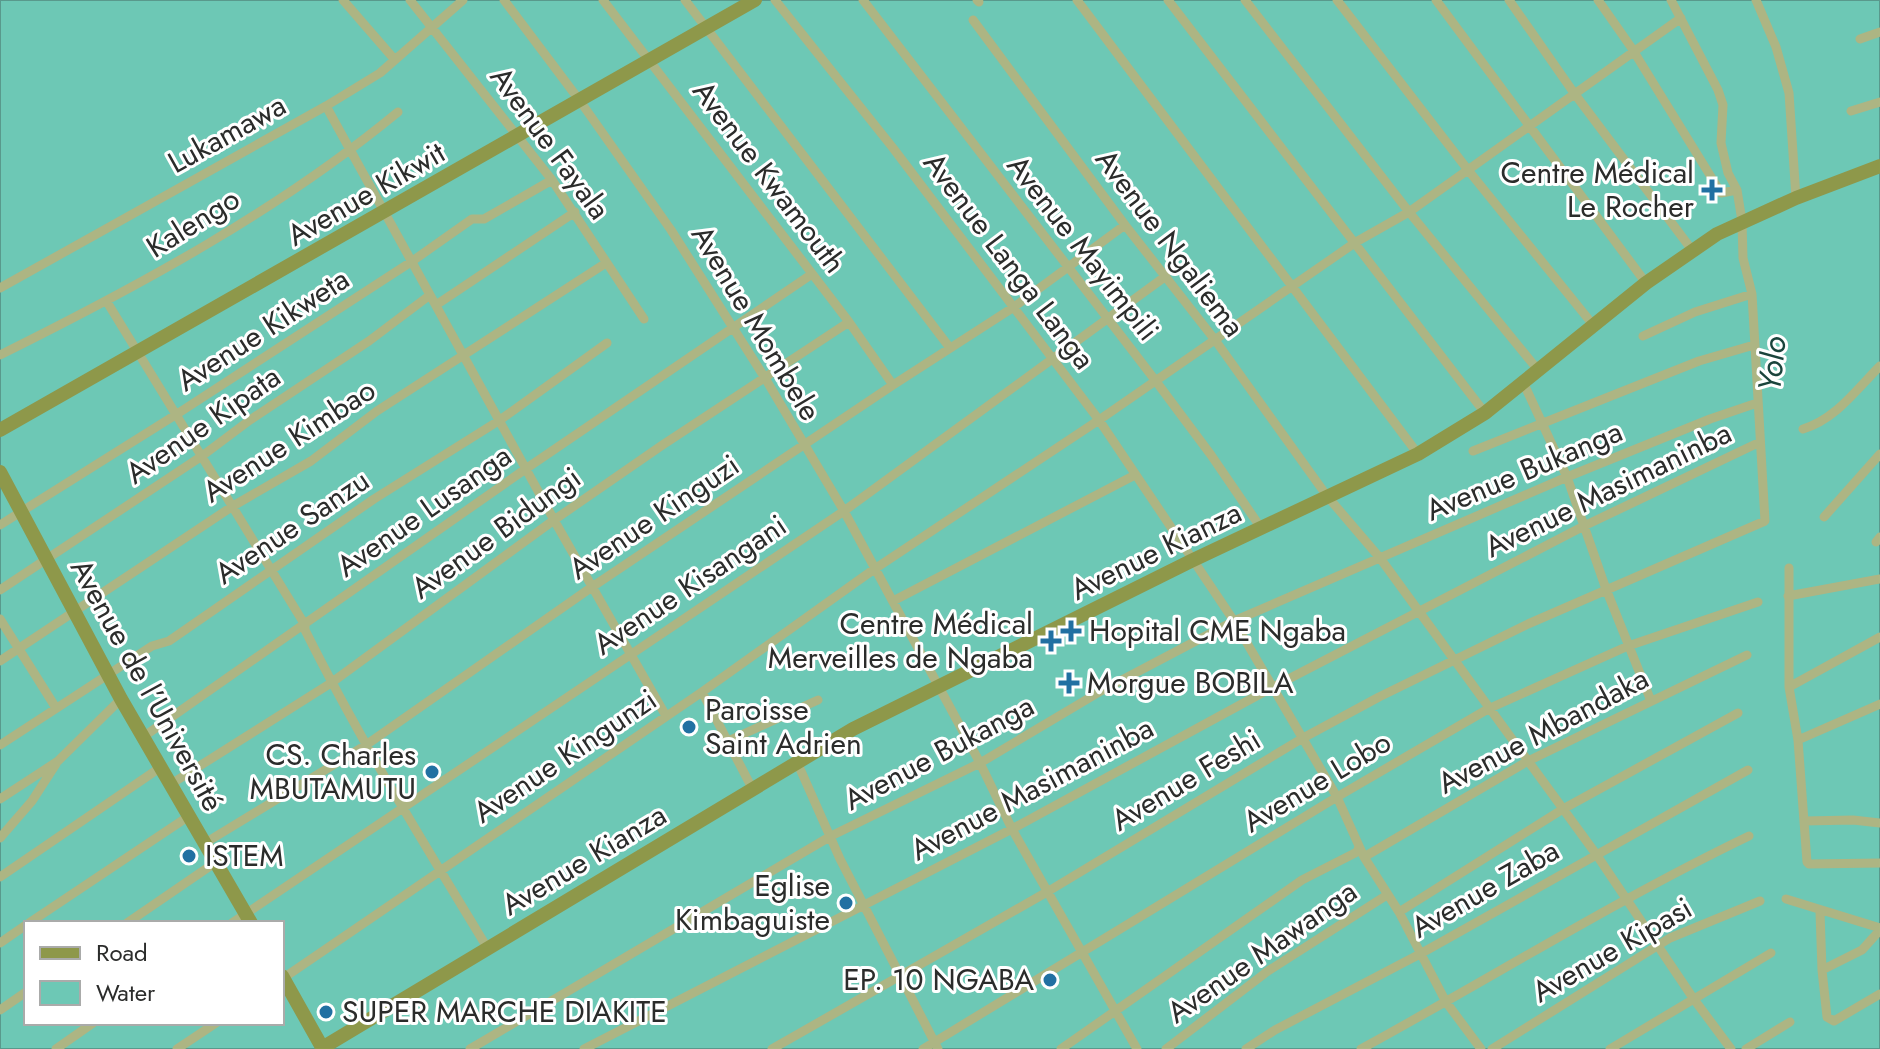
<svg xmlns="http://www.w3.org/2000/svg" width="1880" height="1049" font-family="Jost,sans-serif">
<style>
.water{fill:#6dc8b5;stroke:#59998c;stroke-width:2;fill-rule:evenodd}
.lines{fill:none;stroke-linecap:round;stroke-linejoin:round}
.street{stroke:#adb583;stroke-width:9}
.secondary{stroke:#8e984a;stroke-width:14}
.poi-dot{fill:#2170a2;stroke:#fff;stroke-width:3}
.labels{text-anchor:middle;stroke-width:6;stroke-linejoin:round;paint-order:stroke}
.street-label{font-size:30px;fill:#2b2c2b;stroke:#fff}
.poi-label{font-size:30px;fill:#2b2c2b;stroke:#fff;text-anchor:end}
.water-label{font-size:32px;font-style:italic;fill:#1a443c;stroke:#fff}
</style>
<rect width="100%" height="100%" fill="#ebedea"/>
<!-- water -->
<path class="water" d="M0 0H1880V1049H0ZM26 923H282V1023H26Z"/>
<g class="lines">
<!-- street -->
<path class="street" d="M343 0 395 60
M410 0 552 180 644 319
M504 0 580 101 671 230 765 378 844 511 980 763 1012 829 1137 1049
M603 0 849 322 893 385
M685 0 950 348
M775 0 893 148 1099 420 1234 621 1337 797 1364 857 1399 912 1446 1002 1481 1049
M863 0 1155 380 1211 455 1261 528
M977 0 979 2
M1077 0 1418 454
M1168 0 1485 413
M1245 0 1409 212 1538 370
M1337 0 1468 170 1594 326
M1436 0 1646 283
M1509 0 1574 93 1692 250
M1598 0 1631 47 1721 193 1737 190
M1756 0 1776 47 1789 93 1796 198
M973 20 1125 225 1215 340 1327 496 1380 558 1596 854 1693 998 1731 1049
M1860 39 1880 32
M326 106 554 520 666 716
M1851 111 1880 102
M0 288 326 106 380 73 463 0
M107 302 305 625V630C360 740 424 844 488 949
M436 305 575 212
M1643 336 1695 312 1752 294
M0 355C139 286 278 211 398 112
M1523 382 1567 477 1606 589 1651 701
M1803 429C1836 419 1856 390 1880 366
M1473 451 1699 361 1754 345
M1824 517 1880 454
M0 525 177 414 411 262 472 219H484L552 180
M1876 542 1880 537
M1789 568V687L1798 740 1807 862 1809 864 1880 863
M0 590 202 456 250 420 369 341 430 295
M1788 596 1880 579
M893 601 1135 475
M0 619 56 708
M0 661 233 506 311 461 377 411 606 263
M1789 687 1880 637
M702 692 752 788
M143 737 527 468 812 274
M1798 740 1880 704
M728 741 818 700
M0 745 152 646 169 641 374 499 500 420 607 343
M797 762 840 859 938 1049
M171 784 331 683 554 520 661 446 849 322
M0 799 58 761 121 699
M1805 821 1853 820 1880 823
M0 838 32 801 56 764
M205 843 366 745 592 587 893 385 1014 307 1125 225
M1364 857 1528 761 1747 655
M0 877 161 767
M1786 899 1880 928
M1399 912 1563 809 1738 713
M1820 912 1822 970 1827 1017 1834 1021 1880 994
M29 923 189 816
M127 923 216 862
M232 923 844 511 1166 276
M0 943 26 925
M1822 970 1862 950 1880 930
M282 979 702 692 873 570 1099 420 1356 242 1409 212 1681 18
M0 1010 26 992
M56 1049 93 1023
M177 1049 216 1023
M470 1049 831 836 980 763 1101 691 1234 621 1567 477 1710 419 1757 403
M584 1049 1012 829 1273 687 1584 526 1760 442
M772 1049 1047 892 1303 738 1379 697 1528 624 1765 521 1752 294 1743 258 1742 221 1737 190 1728 173 1721 143 1723 105 1718 90 1671 0
M923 1049 1337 797 1488 709 1628 646 1758 602
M1061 1049 1302 880 1357 852 1359 847
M1166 1049 1268 971 1387 895
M1246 1049 1275 1030 1420 954 1748 770
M1361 1049C1491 978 1616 900 1749 836
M1492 1049 1670 938 1760 901
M1610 1049 1771 953
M1746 1049 1790 1022"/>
<!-- secondary -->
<path class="secondary" d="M0 430 755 0
M0 472 121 699 251 923
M282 976 323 1049
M322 1048 853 729 1191 561 1418 454 1485 413 1646 283 1717 234 1796 198 1880 166"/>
</g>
<!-- markers -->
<g class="poi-dot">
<path d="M1708 178h8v8h8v8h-8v8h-8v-8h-8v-8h8z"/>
<path d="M1067 619h8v8h8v8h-8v8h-8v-8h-8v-8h8z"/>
<path d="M1047 629h8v8h8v8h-8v8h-8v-8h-8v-8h8z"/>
<path d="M1065 671h8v8h8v8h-8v8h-8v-8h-8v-8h8z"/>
<circle cx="689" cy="727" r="8"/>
<circle cx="432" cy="772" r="8"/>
<circle cx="189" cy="856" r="8"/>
<circle cx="846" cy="903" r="8"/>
<circle cx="1050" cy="980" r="8"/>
<circle cx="326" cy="1012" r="8"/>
</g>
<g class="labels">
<!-- street labels -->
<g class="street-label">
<text transform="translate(227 134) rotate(-29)" y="10">Lukamawa</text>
<text transform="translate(550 143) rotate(54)" y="10">Avenue Fayala</text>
<text transform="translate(769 177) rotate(53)" y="10">Avenue Kwamouth</text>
<text transform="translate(366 194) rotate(-30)" y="10">Avenue Kikwit</text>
<text transform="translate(193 223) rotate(-32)" y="10">Kalengo</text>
<text transform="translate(1170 243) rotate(53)" y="10">Avenue Ngaliema</text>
<text transform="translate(1083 248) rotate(52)" y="10">Avenue Mayimpili</text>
<text transform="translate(1009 261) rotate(53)" y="10">Avenue Langa Langa</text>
<text transform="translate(756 323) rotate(59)" y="10">Avenue Mombele</text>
<text transform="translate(263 330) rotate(-33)" y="10">Avenue Kikweta</text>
<text transform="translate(203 425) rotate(-35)" y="10">Avenue Kipata</text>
<text transform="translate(289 441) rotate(-33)" y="10">Avenue Kimbao</text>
<text transform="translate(1524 471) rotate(-23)" y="10">Avenue Bukanga</text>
<text transform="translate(1608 490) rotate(-26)" y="10">Avenue Masimaninba</text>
<text transform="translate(424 511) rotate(-35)" y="10">Avenue Lusanga</text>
<text transform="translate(654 517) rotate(-34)" y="10">Avenue Kinguzi</text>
<text transform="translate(292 527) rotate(-34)" y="10">Avenue Sanzu</text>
<text transform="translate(496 533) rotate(-36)" y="10">Avenue Bidungi</text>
<text transform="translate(1156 551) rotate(-26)" y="10">Avenue Kianza</text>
<text transform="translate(690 585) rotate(-34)" y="10">Avenue Kisangani</text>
<text transform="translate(147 685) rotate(61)" y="10">Avenue de l’Université</text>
<text transform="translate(1543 731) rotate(-28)" y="10">Avenue Mbandaka</text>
<text transform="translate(939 753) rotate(-28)" y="10">Avenue Bukanga</text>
<text transform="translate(565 756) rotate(-34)" y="10">Avenue Kingunzi</text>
<text transform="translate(1186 780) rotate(-31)" y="10">Avenue Feshi</text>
<text transform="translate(1317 782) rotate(-31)" y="10">Avenue Lobo</text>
<text transform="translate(1032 789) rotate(-28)" y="10">Avenue Masimaninba</text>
<text transform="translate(584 860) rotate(-31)" y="10">Avenue Kianza</text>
<text transform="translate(1485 889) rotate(-30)" y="10">Avenue Zaba</text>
<text transform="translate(1612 950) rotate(-30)" y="10">Avenue Kipasi</text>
<text transform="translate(1262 952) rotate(-35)" y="10">Avenue Mawanga</text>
</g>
<!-- poi labels -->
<g class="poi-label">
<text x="1694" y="183">Centre Médical<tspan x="1694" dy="34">Le Rocher</tspan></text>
<text x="1033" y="634">Centre Médical<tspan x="1033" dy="34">Merveilles de Ngaba</tspan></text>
<text x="1089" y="641" text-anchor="start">Hopital CME Ngaba</text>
<text x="1087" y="693" text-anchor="start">Morgue BOBILA</text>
<text x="705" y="720" text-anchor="start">Paroisse<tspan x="705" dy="34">Saint Adrien</tspan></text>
<text x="416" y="765">CS. Charles<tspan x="416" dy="34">MBUTAMUTU</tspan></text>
<text x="205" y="866" text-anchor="start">ISTEM</text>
<text x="830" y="896">Eglise<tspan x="830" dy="34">Kimbaguiste</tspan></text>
<text x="1034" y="990">EP. 10 NGABA</text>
<text x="342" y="1022" text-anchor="start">SUPER MARCHE DIAKITE</text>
</g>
<!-- water labels -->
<g class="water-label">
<text transform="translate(1772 364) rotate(-84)" y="11">Yolo</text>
</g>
</g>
<!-- legend -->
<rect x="24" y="921" width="260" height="104" fill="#ffffff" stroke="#aaabaa" stroke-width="2"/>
<rect x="40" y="947" width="40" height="12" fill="#8e984a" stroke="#aaabaa" stroke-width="2"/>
<text x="96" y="961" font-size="24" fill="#2b2c2b">Road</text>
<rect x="40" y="981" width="40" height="24" fill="#6dc8b5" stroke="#aaabaa" stroke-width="2"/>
<text x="96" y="1001" font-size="24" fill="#2b2c2b">Water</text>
</svg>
